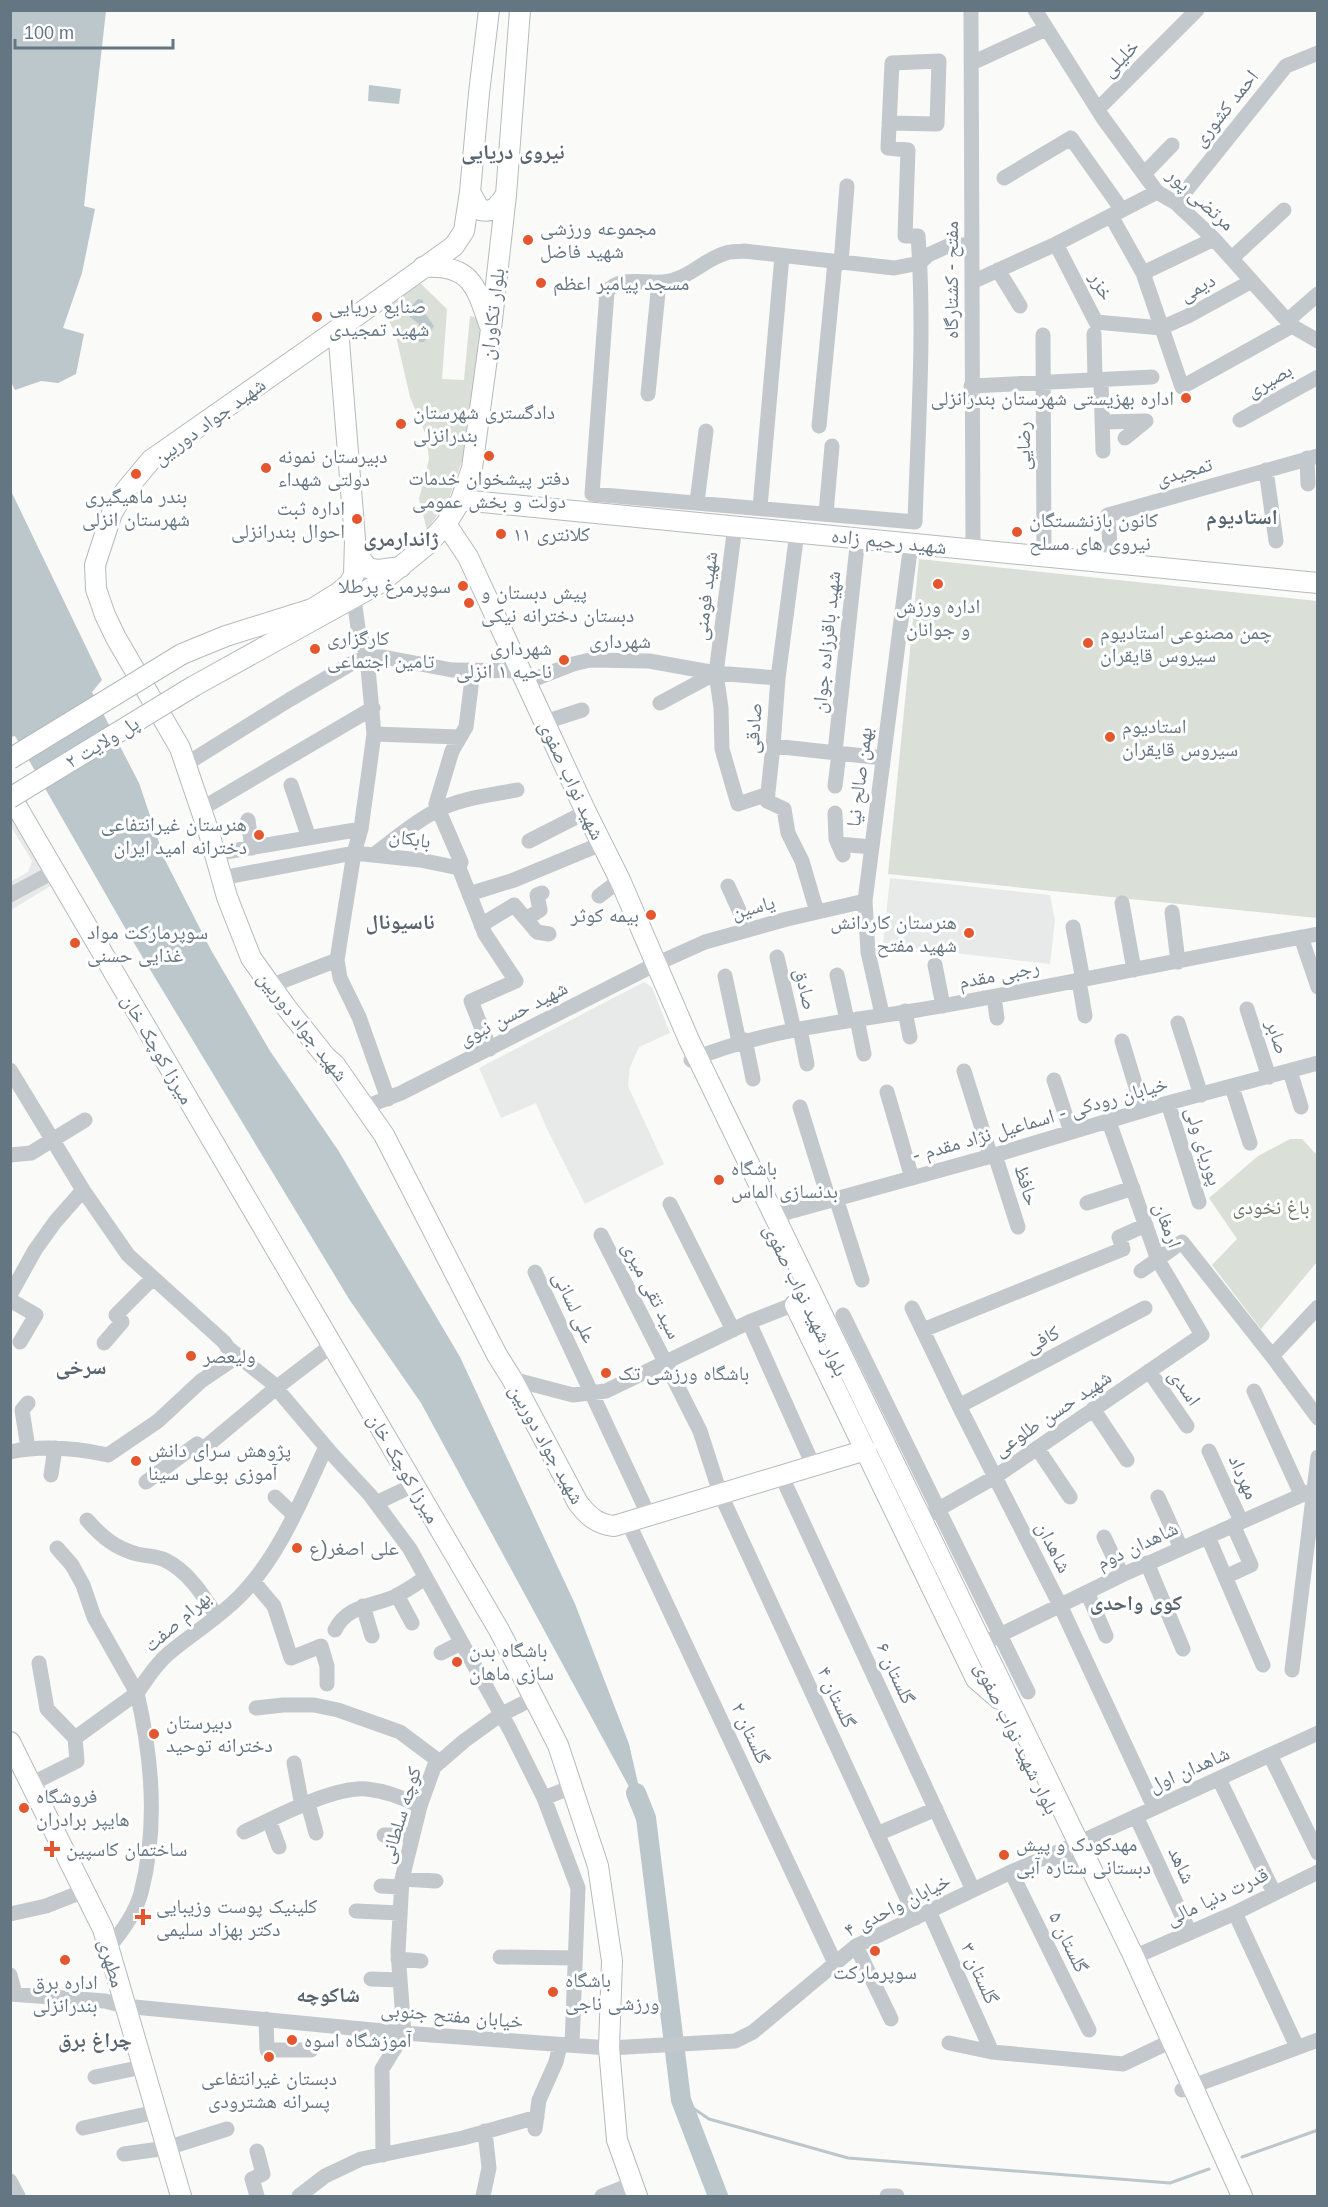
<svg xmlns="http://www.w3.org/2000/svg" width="1328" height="2207" font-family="Arial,'Noto Naskh Arabic',sans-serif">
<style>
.built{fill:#e8e9e9}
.green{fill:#dadfd7}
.water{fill:#bbc7cb}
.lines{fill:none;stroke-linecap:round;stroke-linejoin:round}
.stream{stroke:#bbc7cb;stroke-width:3}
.river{stroke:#bbc7cb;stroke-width:20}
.major-casing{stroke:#b5babe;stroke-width:22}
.minor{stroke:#c3c8cc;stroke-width:15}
.major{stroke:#fff;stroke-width:20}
.major-bridge-casing{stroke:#b5babe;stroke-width:22;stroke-linecap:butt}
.major-bridge{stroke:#fff;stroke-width:20}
.poi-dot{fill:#e4572e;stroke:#fff;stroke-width:2}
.labels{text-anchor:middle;stroke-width:6;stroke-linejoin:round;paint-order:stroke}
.street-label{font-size:20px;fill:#657683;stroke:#fff}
.poi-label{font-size:20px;fill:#657683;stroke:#fff;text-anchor:start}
.park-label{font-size:20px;fill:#687a64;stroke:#fff}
.neighbourhood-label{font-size:21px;font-weight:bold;fill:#57646e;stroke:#fff}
</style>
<rect width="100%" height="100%" fill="#fafaf8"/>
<!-- built -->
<path class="built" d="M19 813 59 881 11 910 10 882 28 872 32 861 11 827V820Z
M890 878 1050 895 1055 920 1050 964 883 945Z
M644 982 652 987 670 1033 639 1047 630 1067 628 1086 664 1164 585 1204 547 1129 536 1103 501 1118 479 1068Z"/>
<!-- green -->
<path class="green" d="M420 283 447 309 442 379 464 380 470 316 479 318 480 339 465 452 450 496 427 530 419 499 429 459 426 435 410 397 395 332 381 306Z
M919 559 1317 601V918L888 874Z
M1290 1139H1302L1317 1155V1262L1261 1329 1212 1265 1237 1239 1209 1198 1258 1156Z"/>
<!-- water -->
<path class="water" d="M11 10 106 11 84 206 95 209 82 273 63 328 84 334 76 374 58 383 41 381 15 390 10 380Z
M369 85 401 89 399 104 368 101Z
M418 299 423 300 424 312 434 326 424 342H419V324L405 313Z
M10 489 102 680 92 692 139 783 165 860 211 950 270 1051 338 1150 460 1357 575 1604 629 1744 646 1818 421 1403 349 1299 128 933 15 736 11 737Z"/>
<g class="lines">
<!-- stream -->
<path class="stream" d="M681 2100 709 2119 848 2158 1170 2183 1209 2169
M1242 2157 1318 2130"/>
<!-- river -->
<path class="river" d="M636 1793 646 1818 681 2100 718 2196"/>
<!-- major casing -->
<g class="major-casing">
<path id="major" d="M470 192 480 210C494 213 498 206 506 195
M423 267C470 264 476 285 489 324
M338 329 151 460 126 490 112 513 95 565 96 589 105 615 116 638 180 748 209 833 227 897 251 958 286 1007 326 1057 335 1065 384 1135 497 1355 512 1379 578 1503C589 1517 597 1524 614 1526L866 1450
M461 500 1318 583
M446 524 468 557 586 812 620 880 689 1040 1134 1957 1242 2196
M356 545 362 561 368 568 378 570 401 567
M182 654 226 636 312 609 338 593 349 584 354 575 355 539 338 329 454 246 464 231 470 192 479 93 489 10
M194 686 380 583 428 544 446 524 461 500 472 468 491 329 506 195 520 10
M10 795 499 1630 558 1745 598 1866 612 1961 609 2048 617 2140 637 2196
M795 1305 976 1679 999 1699
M10 1742 103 1929 181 2196"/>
</g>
<!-- minor -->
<path class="minor" d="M971 10 973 550
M1035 10 1103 118 1157 192 1176 203 1214 239 1292 326 1318 341
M972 63 1046 29
M1098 109 1197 10
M889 123 937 124 939 61 892 63 888 148 908 150 905 236H918C925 331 918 427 915 522L592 494 607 292C619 275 645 284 663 282 688 280 704 259 726 253 731 251 739 252 744 251L894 268 920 263 928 255 950 245H972
M1144 174 1172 145
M1004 178 1071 138 1122 210
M1176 203 1286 66 1318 53
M1111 216 1143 273 1182 387 1292 326
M1056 244 1096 322 1161 328 1188 316 1252 281
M1232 258 1284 210
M841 263 847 186
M998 270 1020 306
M1143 273 1214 239
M972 282 1056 244 1157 192
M1287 321 1318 294
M1094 334 1095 380
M1043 335 1044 557
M1101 380 1103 451
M971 386 1152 377
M648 394 659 282
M1240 420 1318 377
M1102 422 1146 421 1125 438
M819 426 835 262
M1307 458 1308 484
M1266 470 1276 541
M697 502 706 431
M760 507 782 256
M826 513 832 446
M735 526 716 673 721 708 722 749 738 804 768 794
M797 532 778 678 773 746 767 801 784 809 788 833 802 861 817 912
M1111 563 1108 515 1318 456
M354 599 358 628 367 657 374 734 361 829 354 853 337 960 340 978 359 1017 388 1099
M473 671 466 727 452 751 436 804 461 862 459 868 485 934 516 981 471 1001 490 1049
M527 682 573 664 590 660 649 661 716 673 778 678
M660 703 716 673
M545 722 582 710
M374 734 459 737
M773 746 883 758
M835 752 858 537
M186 764 289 700 354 662 367 657H383L452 670 519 671
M291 785 309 838
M835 786 839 753
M201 809 373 708
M835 813 836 839 843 855
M248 820 252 848
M529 841 586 812
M838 844 872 847
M214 854 361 829
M375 854C395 839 414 822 436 811 461 798 490 795 517 790
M221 878 354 853 420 860 459 868
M728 886 748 930
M469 894 514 880 601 844
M10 895 55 871
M599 896 620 880
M1122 903 1134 970
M1172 912 1178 962
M526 919 540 910 537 895 542 893
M481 925 514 905 537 932 549 934
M1073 927 1083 980
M1301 937 1318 987
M777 957 794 1030
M935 965 943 1006
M837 975 847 1020
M725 976 739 1042
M1079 981 1085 1016
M270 986 337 960
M994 997 997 1018
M1247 1009 1269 1077
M905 1011 910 1037
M882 1014 868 952 865 901 911 543
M857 1019 864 1054
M1178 1023 1201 1095
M800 1029 807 1064
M745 1040 753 1079
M1122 1041 1143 1110
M691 1060C773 1026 861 1021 947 1005 1071 983 1194 957 1318 934
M10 1070 83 1190 128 1255 224 1342 235 1358 201 1381 158 1421 108 1455C76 1448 43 1445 10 1452
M964 1071 991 1157
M1290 1071 1301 1107
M1054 1080 1071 1132
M1232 1087 1250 1143
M887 1092 912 1178
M1168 1103 1199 1202
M365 1107 401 1093 656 964 705 942 787 919 865 901
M800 1107 829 1200
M10 1155 31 1153 85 1120
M995 1155 1018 1227
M836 1198 862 1280
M1087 1203 1133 1188
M670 1204 733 1330
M774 1216 995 1155 1168 1103 1318 1063
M601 1235 700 1431 720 1493 916 1918
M1141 1271 1182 1242 1272 1356 1318 1418
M535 1272 649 1516
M10 1295 35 1250 55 1222 83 1190
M10 1300 36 1315 20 1342
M912 1308 959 1406 1060 1605 1154 1807
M843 1315 1028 1692
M749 1322 813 1465
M923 1330 1123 1249 1119 1237 1146 1225
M104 1343 122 1322 116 1315 152 1279
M227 1347 271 1382 332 1454 370 1495 410 1549 510 1730 544 1798 578 1888 572 2045
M1272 1356 1318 1307
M1149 1371 1187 1426
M512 1379 573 1395 606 1391 749 1322 805 1300
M1254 1391 1301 1494
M28 1403 22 1410 28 1448
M959 1406 1145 1308
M1093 1409 1127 1460
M1037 1448 1070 1497
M1209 1451 1241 1521
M51 1475 55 1448
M781 1475 973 1890
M146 1482 197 1444 203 1449 276 1388 332 1345
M275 1497 294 1515
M1158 1497 1181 1548
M376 1503 414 1485
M921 1519 995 1477 1202 1335 1158 1260 1109 1122
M87 1520C102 1537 115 1548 137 1554 146 1556 157 1556 165 1560 188 1571 203 1595 216 1615
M628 1522 835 1963
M1104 1537 1122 1575
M1208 1537 1263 1665
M1147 1563 1183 1649
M1225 1577 1251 1565 1233 1525
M253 1581 274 1606 291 1658 321 1646 327 1666V1684
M1087 1592 1106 1636
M397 1595 412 1623
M363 1606 372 1636
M335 1630C347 1605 374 1606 396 1596 406 1591 416 1584 425 1578
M992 1639 1122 1575 1313 1490
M441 1653 461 1643
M39 1663 47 1709 75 1738
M1292 1670 1318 1457
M256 1708 283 1705H314L338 1710 400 1732 440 1762
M1270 1755 1318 1853
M294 1763 302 1806
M1219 1779 1274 1893
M31 1784 77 1761 75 1738 137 1693 94 1617 83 1585 72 1565 57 1548
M544 1798 572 1787
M308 1804 316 1833
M1136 1816 1190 1933
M269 1820 279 1847
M244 1832C275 1818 333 1786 367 1789 385 1791 404 1798 420 1806
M877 1834 936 1809
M384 1835H413
M1078 1843 1318 1733
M1048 1859H1061L1080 1867
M1011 1872 1089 2030
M402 1879 436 1881
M381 1886 401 1887
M356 1911 400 1913
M929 1911 992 2052
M1235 1913 1297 2047
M10 1914 46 1906 84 1891
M856 1946 891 2019
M108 1948C122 1932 135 1914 141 1893 158 1828 152 1757 137 1693 147 1679 155 1665 168 1654 192 1634 218 1618 239 1597 280 1556 302 1498 326 1447
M500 1957 575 1958
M1134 1957 1235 1913 1318 1872
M398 1959 421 1961
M10 1975 15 1994
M371 1979 400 1980
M10 1994 105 2001 124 2006 404 2033 609 2048 735 2041 753 2032 856 1946 1011 1872 1070 1847
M266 2019 267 2050H311
M949 2043 992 2052 1123 2064 1163 2045
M95 2077 142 2067
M1182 2090 1318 2040
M83 2128 156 2112
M535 2129 539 2100 556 2062 560 2045
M257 2151 263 2174 252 2179 257 2196
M124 2154 167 2148 227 2129
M383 2155 382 2069 404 2033 398 1952 402 1879 420 1806 434 1767 464 1741 500 1715 534 1698
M10 2181 18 2196
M299 2196 325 2176 361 2159 463 2138 537 2117
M483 2196 489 2168 485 2131
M602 2196 633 2184
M887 2196H897"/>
<!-- major -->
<use href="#major" class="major"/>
<!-- major-bridge casing -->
<g class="major-bridge-casing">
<path id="major-bridge" d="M10 759 182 654
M10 798 194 686"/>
</g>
<!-- major-bridge -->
<use href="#major-bridge" class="major-bridge"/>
</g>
<!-- markers -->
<g class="poi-dot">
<circle cx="528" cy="240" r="6"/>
<circle cx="541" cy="283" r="6"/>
<circle cx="317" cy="317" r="6"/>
<circle cx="1186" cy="398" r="6"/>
<circle cx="401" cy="424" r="6"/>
<circle cx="489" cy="456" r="6"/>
<circle cx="266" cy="468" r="6"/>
<circle cx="136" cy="474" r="6"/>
<circle cx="357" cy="519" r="6"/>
<circle cx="1017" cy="532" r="6"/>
<circle cx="501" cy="534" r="6"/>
<circle cx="938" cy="584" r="6"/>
<circle cx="463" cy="586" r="6"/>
<circle cx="469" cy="603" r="6"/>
<circle cx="1088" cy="643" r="6"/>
<circle cx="315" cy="649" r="6"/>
<circle cx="564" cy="660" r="6"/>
<circle cx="1110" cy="737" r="6"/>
<circle cx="259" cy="835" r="6"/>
<circle cx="651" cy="915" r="6"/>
<circle cx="969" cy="933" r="6"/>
<circle cx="75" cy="943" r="6"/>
<circle cx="719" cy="1180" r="6"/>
<circle cx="191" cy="1356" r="6"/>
<circle cx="606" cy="1373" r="6"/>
<circle cx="136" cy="1461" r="6"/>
<circle cx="297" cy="1548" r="6"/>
<circle cx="457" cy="1662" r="6"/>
<circle cx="154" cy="1734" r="6"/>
<circle cx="24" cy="1808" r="6"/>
<path d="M49 1840h6v6h6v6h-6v6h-6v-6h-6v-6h6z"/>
<circle cx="1004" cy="1855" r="6"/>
<path d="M140 1908h6v6h6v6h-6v6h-6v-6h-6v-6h6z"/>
<circle cx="875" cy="1951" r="6"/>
<circle cx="65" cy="1960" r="6"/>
<circle cx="553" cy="1992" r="6"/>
<circle cx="292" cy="2040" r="6"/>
<circle cx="269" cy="2057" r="6"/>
</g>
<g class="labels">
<!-- street labels -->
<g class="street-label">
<text transform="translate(1120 58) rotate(-45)" y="7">خلیلی</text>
<text transform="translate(1225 108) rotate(-51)" y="7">احمد کشوری</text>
<text transform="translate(1201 199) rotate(42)" y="7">مرتضی پور</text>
<text transform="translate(951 280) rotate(-90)" y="7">مفتح - کشتارگاه</text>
<text transform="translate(1102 286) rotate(63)" y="7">خزر</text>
<text transform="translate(1197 287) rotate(-28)" y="7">دیمی</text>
<text transform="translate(492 314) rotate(-83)" y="7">بلوار تکاوران</text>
<text transform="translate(1269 380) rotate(-29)" y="7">بصیری</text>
<text transform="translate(209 421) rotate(-36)" y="7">شهید جواد دوربین</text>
<text transform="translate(1023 446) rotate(-90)" y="7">رضایی</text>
<text transform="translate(1184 471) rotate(-16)" y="7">تمجیدی</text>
<text transform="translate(889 541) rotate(6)" y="7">شهید رحیم زاده</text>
<text transform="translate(705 596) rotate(-83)" y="7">شهید فومنی</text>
<text x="620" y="648">شهرداری</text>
<text transform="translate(826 642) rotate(-84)" y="7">شهید باقرزاده جوان</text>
<text transform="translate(753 728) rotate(-86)" y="7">صادقی</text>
<text transform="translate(102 742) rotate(-31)" y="7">پل ولایت ۲</text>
<text transform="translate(859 777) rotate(-83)" y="7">بهمن صالح نیا</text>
<text transform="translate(572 780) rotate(65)" y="7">شهید نواب صفوی</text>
<text transform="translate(410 838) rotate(9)" y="7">بابکان</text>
<text transform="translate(753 907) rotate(-15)" y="7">یاسین</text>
<text transform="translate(999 974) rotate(-11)" y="7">رجبی مقدم</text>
<text transform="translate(806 989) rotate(77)" y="7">صادق</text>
<text transform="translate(513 1013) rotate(-27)" y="7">شهید حسن نبوی</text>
<text transform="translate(303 1026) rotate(52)" y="7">شهید جواد دوربین</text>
<text transform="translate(1278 1037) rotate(72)" y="7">صابر</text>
<text transform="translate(158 1049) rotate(60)" y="7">میرزا کوچک خان</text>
<text transform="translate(1040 1119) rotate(-16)" y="7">- خیابان رودکی - اسماعیل نژاد مقدم</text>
<text transform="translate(1204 1146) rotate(73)" y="7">پوریای ولی</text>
<text transform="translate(1027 1185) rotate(72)" y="7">حافظ</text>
<text transform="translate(1168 1225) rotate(70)" y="7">ارمغان</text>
<text transform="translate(652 1290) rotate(63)" y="7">سید تقی میری</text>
<text transform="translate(806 1300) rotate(64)" y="7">بلوار شهید نواب صفوی</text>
<text transform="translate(575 1307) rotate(65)" y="7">علی لسانی</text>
<text transform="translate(1042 1339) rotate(-28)" y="7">کافی</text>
<text transform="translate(1185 1387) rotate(55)" y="7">اسدی</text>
<text transform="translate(1052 1413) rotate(-34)" y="7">شهید حسن طلوعی</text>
<text transform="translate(547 1444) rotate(61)" y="7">شهید جواد دوربین</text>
<text transform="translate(404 1468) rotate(60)" y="7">میرزا کوچک خان</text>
<text transform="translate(1244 1477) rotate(66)" y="7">مهرداد</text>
<text transform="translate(1137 1545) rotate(-25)" y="7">شاهدان دوم</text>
<text transform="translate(1054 1547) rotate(63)" y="7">شاهدان</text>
<text transform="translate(177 1621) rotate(-41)" y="7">بهرام صفت</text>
<text transform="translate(896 1673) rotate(65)" y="7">گلستان ۶</text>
<text transform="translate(837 1697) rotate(65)" y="7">گلستان ۴</text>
<text transform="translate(751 1733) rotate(65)" y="7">گلستان ۲</text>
<text transform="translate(1017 1738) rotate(64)" y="7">بلوار شهید نواب صفوی</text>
<text transform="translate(1189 1769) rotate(-24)" y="7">شاهدان اول</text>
<text transform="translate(400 1815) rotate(-73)" y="7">کوچه سلطانی</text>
<text transform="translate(1182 1865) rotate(65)" y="7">شاهد</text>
<text transform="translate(1217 1896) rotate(-25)" y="7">قدرت دنیا مالی</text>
<text transform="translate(897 1905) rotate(-27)" y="7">خیابان واحدی ۴</text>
<text transform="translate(1069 1942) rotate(64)" y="7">گلستان ۵</text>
<text transform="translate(112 1963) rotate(74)" y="7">مطهری</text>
<text transform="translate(980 1973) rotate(66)" y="7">گلستان ۳</text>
<text transform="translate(452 2015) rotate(5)" y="7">خیابان مفتح جنوبی</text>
</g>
<!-- poi labels -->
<g class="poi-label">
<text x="540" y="235">مجموعه ورزشی<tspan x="540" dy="23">شهید فاضل</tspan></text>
<text x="553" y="290">مسجد پیامبر اعظم</text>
<text x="329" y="313">صنایع دریایی<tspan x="329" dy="23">شهید تمجیدی</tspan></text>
<text x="1174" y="405" text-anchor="end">اداره بهزیستی شهرستان بندرانزلی</text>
<text x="413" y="419">دادگستری شهرستان<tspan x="413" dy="23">بندرانزلی</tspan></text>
<text x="278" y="463">دبیرستان نمونه<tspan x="278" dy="23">دولتی شهداء</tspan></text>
<text x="489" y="485" text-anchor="middle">دفتر پیشخوان خدمات<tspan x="489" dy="23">دولت و بخش عمومی</tspan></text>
<text x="136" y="503" text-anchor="middle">بندر ماهیگیری<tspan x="136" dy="23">شهرستان انزلی</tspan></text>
<text x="345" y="515" text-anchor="end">اداره ثبت<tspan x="345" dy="23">احوال بندرانزلی</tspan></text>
<text x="1029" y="527">کانون بازنشستگان<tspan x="1029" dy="23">نیروی های مسلح</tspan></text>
<text x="513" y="541">کلانتری ۱۱</text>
<text x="451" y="593" text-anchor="end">سوپرمرغ پرطلا</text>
<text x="481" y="599">پیش دبستان و<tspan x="481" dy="23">دبستان دخترانه نیکی</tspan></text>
<text x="938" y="613" text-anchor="middle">اداره ورزش<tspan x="938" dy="23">و جوانان</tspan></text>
<text x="1100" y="639">چمن مصنوعی استادیوم<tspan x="1100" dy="23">سیروس قایقران</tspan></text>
<text x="327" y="645">کارگزاری<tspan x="327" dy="23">تامین اجتماعی</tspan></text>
<text x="552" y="655" text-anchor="end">شهرداری<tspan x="552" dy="23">ناحیه ۱ انزلی</tspan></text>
<text x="1122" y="733">استادیوم<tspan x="1122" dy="23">سیروس قایقران</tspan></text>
<text x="247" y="831" text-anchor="end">هنرستان غیرانتفاعی<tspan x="247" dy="23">دخترانه امید ایران</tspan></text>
<text x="639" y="922" text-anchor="end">بیمه کوثر</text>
<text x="957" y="929" text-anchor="end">هنرستان کاردانش<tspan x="957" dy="23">شهید مفتح</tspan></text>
<text x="87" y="939">سوپرمارکت مواد<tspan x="87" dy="23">غذایی حسنی</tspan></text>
<text x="731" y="1175">باشگاه<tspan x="731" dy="23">بدنسازی الماس</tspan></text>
<text x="203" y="1363">ولیعصر</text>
<text x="618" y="1380">باشگاه ورزشی تک</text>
<text x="148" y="1457">پژوهش سرای دانش<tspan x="148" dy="23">آموزی بوعلی سینا</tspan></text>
<text x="309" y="1555">علی اصغر(ع</text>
<text x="469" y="1657">باشگاه بدن<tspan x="469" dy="23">سازی ماهان</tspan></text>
<text x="166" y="1729">دبیرستان<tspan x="166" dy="23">دخترانه توحید</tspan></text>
<text x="36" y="1803">فروشگاه<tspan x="36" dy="23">هایپر برادران</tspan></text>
<text x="1016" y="1851">مهدکودک و پیش<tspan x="1016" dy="23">دبستانی ستاره آبی</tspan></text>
<text x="66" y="1856">ساختمان کاسپین</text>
<text x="156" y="1913">کلینیک پوست وزیبایی<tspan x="156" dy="23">دکتر بهزاد سلیمی</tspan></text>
<text x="875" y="1979" text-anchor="middle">سوپرمارکت</text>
<text x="565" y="1987">باشگاه<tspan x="565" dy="23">ورزشی ناجی</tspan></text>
<text x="65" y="1989" text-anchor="middle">اداره برق<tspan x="65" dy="23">بندرانزلی</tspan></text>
<text x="304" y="2047">آموزشگاه اسوه</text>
<text x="269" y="2085" text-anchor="middle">دبستان غیرانتفاعی<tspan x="269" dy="23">پسرانه هشترودی</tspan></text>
</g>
<!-- park labels -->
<g class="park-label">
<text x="1271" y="1214">باغ نخودی</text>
</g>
<!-- neighbourhood labels -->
<g class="neighbourhood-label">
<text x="513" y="159">نیروی دریایی</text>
<text x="1242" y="524">استادیوم</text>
<text x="401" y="546">ژاندارمری</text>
<text x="400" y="929">ناسیونال</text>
<text x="81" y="1374">سرخی</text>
<text x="1136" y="1610">کوی واحدی</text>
<text x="328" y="2002">شاکوچه</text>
<text x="95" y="2047">چراغ برق</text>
</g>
</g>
<!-- border -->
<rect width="1328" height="2207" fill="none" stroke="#657683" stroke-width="24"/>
<!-- scale -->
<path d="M15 39v9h158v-9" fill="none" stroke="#657683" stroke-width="3"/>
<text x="24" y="39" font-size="18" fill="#657683" stroke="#ffffff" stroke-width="4.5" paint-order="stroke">100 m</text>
</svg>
